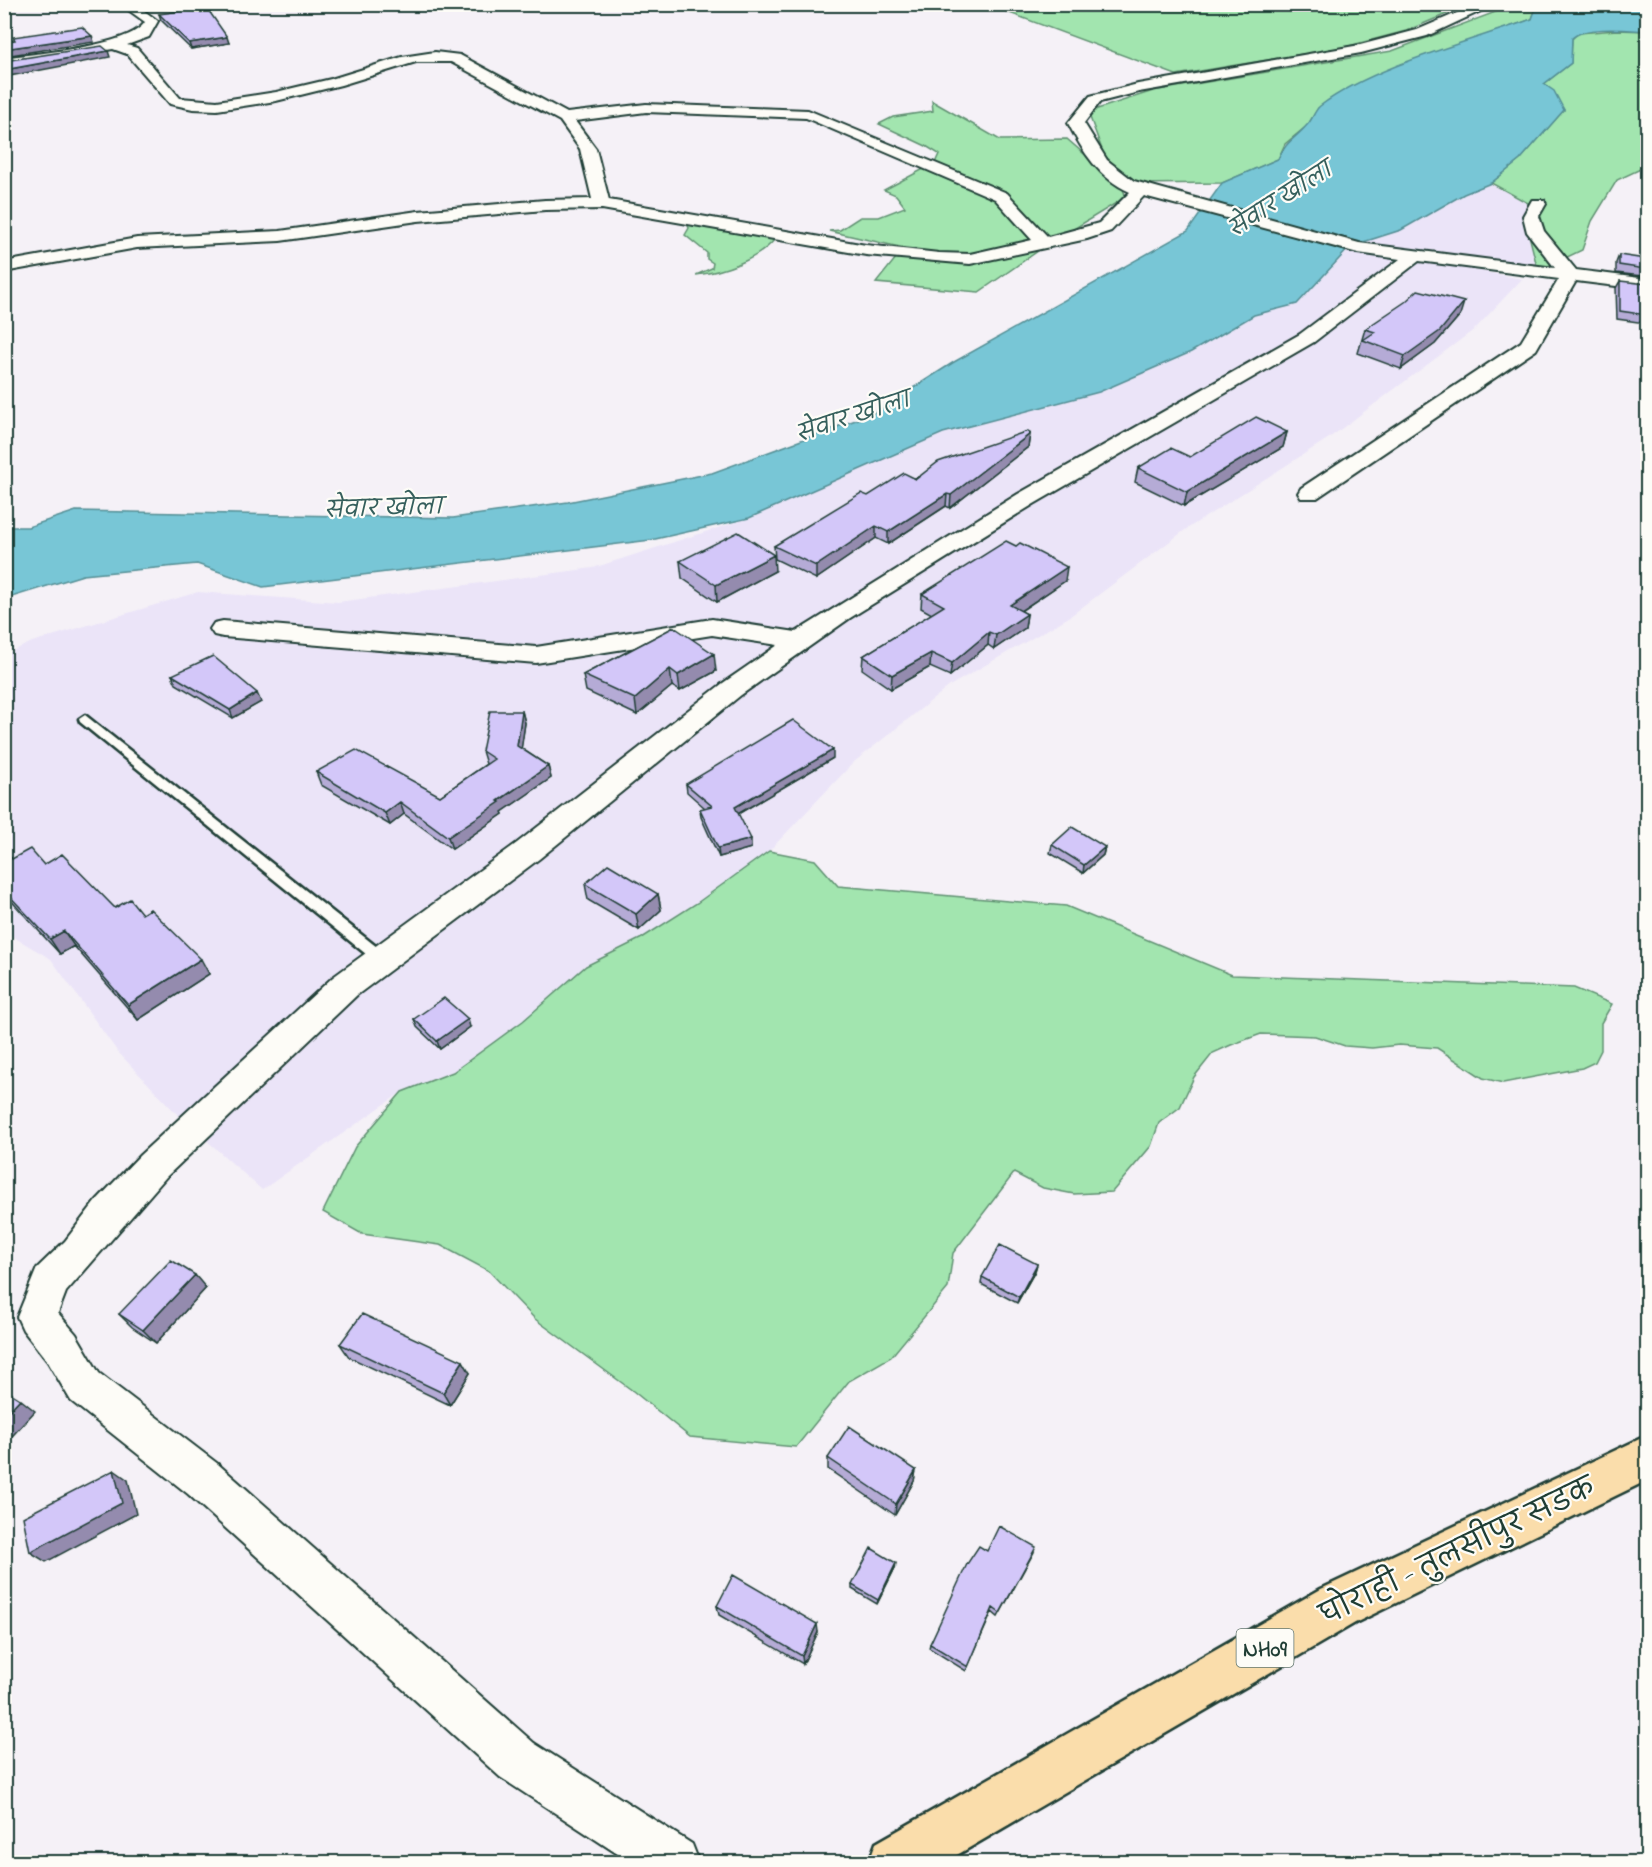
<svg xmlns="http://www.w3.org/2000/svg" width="1652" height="1867" font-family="'Indie Flower','Playpen Sans Deva',sans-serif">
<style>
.built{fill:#ebe4f8}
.green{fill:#a2e5af;stroke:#609172;stroke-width:1.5}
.water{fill:#78c6d6;stroke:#548f95;stroke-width:1.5}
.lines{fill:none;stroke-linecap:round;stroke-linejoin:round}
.service-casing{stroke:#1f3d34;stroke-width:5}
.minor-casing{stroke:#1f3d34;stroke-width:4}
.primary-casing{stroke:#1f3d34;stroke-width:5}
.service{fill:#fdfcf7;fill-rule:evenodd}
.minor{fill:#fdfcf7;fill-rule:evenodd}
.primary{fill:#faddab;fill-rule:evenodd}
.wall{fill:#b5abd6;stroke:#1f3d34;stroke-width:1.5}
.shaded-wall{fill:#948bae;stroke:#1f3d34;stroke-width:1.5}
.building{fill:#d3c7f9;stroke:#1f3d34;stroke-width:1.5}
.labels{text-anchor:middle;stroke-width:4.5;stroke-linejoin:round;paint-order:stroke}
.far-water-label{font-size:22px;font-style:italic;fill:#355f5c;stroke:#fdfcf7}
.shield{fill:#fdfcf7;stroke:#62766e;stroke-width:1.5}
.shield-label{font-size:22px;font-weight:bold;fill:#1f3d34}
.near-street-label{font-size:28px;fill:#1f3d34;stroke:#fdfcf7}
</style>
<rect width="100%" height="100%" fill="#f5f1f7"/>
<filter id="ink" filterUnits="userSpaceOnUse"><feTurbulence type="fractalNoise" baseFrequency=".0167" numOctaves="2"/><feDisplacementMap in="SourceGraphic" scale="12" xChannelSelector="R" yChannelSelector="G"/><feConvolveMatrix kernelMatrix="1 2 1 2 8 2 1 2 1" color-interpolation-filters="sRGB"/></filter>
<g filter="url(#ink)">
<!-- built -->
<path class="built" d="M1491 183 1528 203 1530 239 1538 271 1429 261 1522 279 1475 329 1329 438 1185 530 1069 617 951 685 854 762 769 851 697 903 642 938 586 966 523 1021 453 1072 402 1092 262 1190 175 1112 117 1051 51 959 5 932 4 655 32 642 198 592 338 602 593 568 749 518 943 433 1099 392 1191 352 1255 315 1297 304 1351 246 1401 230 1464 194Z"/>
<!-- green -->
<path class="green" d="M988 5H1468L1406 31 1345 47 1176 75Z
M1504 5H1537L1532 19 1393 69 1318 108 1308 125 1285 144 1278 159 1222 183 1134 184 1104 155 1088 112 1153 91 1392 51 1501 10Z
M1617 30 1647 31V166L1617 180 1592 221 1582 250 1538 271 1530 239 1528 203 1491 183 1520 160 1564 110 1544 84 1571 63 1572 39 1578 33Z
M932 101 1000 140 1067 139 1122 187 1126 197 1041 249 979 292 876 283 904 248 829 231 840 230 860 217H879L905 207 896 195 884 190 935 163 939 154 926 146 879 124 893 117 933 111Z
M686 222 775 239C758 260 722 272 696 275L712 268 713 263 707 259V253L685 235 689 228Z
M769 851 815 860 838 886 1066 906 1232 975 1574 988 1612 1004 1601 1023V1050L1595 1062 1582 1068 1503 1083 1483 1078 1437 1048 1399 1045 1372 1048 1345 1046 1315 1036 1261 1034 1231 1045 1213 1053 1194 1077 1180 1107 1159 1123 1151 1146 1112 1192 1074 1194 1043 1188 1014 1173 953 1253 948 1288 891 1357 849 1381 796 1447 690 1437 633 1391 535 1319 489 1271 440 1245 362 1234 323 1212 355 1147 402 1092 453 1072 523 1021 586 966 642 938 697 903Z"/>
<!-- water -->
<path class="water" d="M1537 5H1647V31C1629 30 1586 25 1572 38L1571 63 1544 84 1554 91 1564 110 1520 160 1491 183 1464 194 1401 230 1351 246 1297 304 1254 315 1191 352 1099 392 943 433 749 518 651 540 263 587 197 564 83 575 5 599V527H28L76 511 453 518 568 502 712 473 872 414 954 362 1188 231 1222 183 1278 159C1286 141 1295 139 1307 125 1313 119 1314 111 1320 106 1371 67 1470 41 1532 19Z"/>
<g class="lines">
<!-- service casing -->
<g class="service-casing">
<path id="service" d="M85 715 387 955 390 959 387 963H377L80 722 79 719Z"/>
</g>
<!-- minor casing -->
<g class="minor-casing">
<path id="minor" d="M120 4H135L158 21 149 37 127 45 137 48 180 98 217 101 276 92 331 79 402 57 435 52 460 55 567 113 646 104 808 110 1007 193 1048 237 1099 223 1130 192C1099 178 1083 152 1068 123L1090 96 1138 84 1360 45 1417 30 1478 4H1496L1427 36 1361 53 1139 92 1100 102 1084 123 1107 160 1134 181 1359 243 1555 268 1527 232 1523 216 1532 200H1544L1546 204 1539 216 1544 231 1576 270 1648 279V290L1576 281 1536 350 1317 498H1301L1298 493 1301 488 1521 342 1559 279 1419 261 1314 342 1034 504 850 618 741 695 539 859 357 995 166 1177 66 1292 58 1313 76 1334 99 1373 218 1464 534 1743 692 1844 699 1862H630L500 1777 188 1494 71 1401 48 1362 23 1330 17 1317 37 1268 65 1241 95 1202 140 1155 333 977 517 843 723 683 778 645 712 635 536 663 223 637 214 635 210 629 214 623 223 621 536 647 712 619 796 632 1018 494 1300 334 1400 259 1358 253 1144 196 1111 231 1087 239 970 264 866 255 602 209 545 210 418 221 280 241 137 248 4 272V262L137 238 280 231 418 211 545 200 592 199 580 149 560 121 451 62H416L341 85 276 101 217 110 193 109 170 104 127 54 113 49 4 66V58C35 53 130 47 145 22ZM646 112 806 118 995 199 1032 240 970 254 939 253 866 245 609 200 596 149 575 121Z"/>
</g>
<!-- primary casing -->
<g class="primary-casing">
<path id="primary" d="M1648 1435V1480L1355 1623 945 1862H869L876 1843 1321 1589Z"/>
</g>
<!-- service -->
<use href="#service" class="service"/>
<!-- minor -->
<use href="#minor" class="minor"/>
<!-- primary -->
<use href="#primary" class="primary"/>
</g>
<!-- wall -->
<path class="wall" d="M197 12 229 43 191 49 161 20 159 14Z
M1619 255 1645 269 1642 276 1616 273V263Z
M1620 281 1647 296V318L1645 323 1617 319 1616 288Z
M1460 315 1435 344 1401 369 1358 353 1365 329Z
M1287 432 1283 447 1184 506 1135 482 1138 468 1190 457Z
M1030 434 1028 447 950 508 946 506 888 544 876 538 816 579 775 559 774 546 868 496Z
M680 561 775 571 717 602 682 578Z
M1065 581 1021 611 1027 614 1025 628 994 649 988 645 950 676 930 667 891 689 862 669 863 656 932 614 921 608 922 594Z
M674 627 716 671 680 691 672 686 637 715 586 691 583 675Z
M172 675 261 702 233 718 176 684Z
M522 711 525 723 521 748 548 766 551 778 502 812 503 814 452 849 404 814 390 825 321 785 316 772 440 796 486 764 482 751Z
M833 758 738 814 751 848 719 857 701 817 700 809 705 808 687 792 686 784Z
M1052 845 1105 847 1103 855 1083 873 1050 853Z
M4 850 12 859 44 865 115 908 142 914 209 974 138 1020 74 946 60 954 4 893Z
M585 884 658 894 661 910 639 930 588 900Z
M414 1019 470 1027 440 1049 417 1027Z
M1037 1264 1035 1271 1017 1303 981 1284 982 1277Z
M206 1288 156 1343 132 1327 119 1314Z
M340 1344 470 1373 450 1405 349 1357Z
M828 1458 916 1470 914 1481 895 1515 828 1469Z
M987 1551 1034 1552 998 1617 992 1612 966 1671 929 1648 930 1644Z
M895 1568 877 1604 852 1589V1585Z
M717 1606 818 1632 803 1664 719 1615Z"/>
<!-- shaded-wall -->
<path class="shaded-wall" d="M92 36 94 42 4 56V49Z
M227 37 229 43 191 49 189 43Z
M108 51 110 57 4 77V70Z
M1464 302 1460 315 1435 344 1401 369 1405 356Z
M1287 432 1283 447 1184 506 1187 492Z
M1030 434 1028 447 950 508 951 495Z
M947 494 946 506 888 544V532Z
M876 526V538L816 579V566Z
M774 555 775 571 717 602 716 585Z
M1067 567 1065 581 1008 619 1010 605Z
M1027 614 1025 628 994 649 996 635Z
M989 632 988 645 950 676 952 663Z
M931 653 930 667 891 689 892 675Z
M714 654 716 671 680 691 678 675Z
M670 669 672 686 637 715 635 699Z
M257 693 261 702 233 718 230 710Z
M522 711 525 723 520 758 517 746Z
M833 750V758L736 815 735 807Z
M548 766 551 778 502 812 503 814 452 849 448 837Z
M400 802 404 814 390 825 385 813Z
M751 839V848L719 857 718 848Z
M1105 847 1103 855 1083 873 1084 865Z
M658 894 661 910 639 930 636 914Z
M64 931 74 946 60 954 50 939Z
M201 959 209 974 138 1020 128 1005Z
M468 1019 470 1027 440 1049 437 1041Z
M1037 1264 1035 1271 1017 1303 1019 1297Z
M195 1275 206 1288 156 1343 143 1330Z
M463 1361 470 1373 450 1405 443 1393Z
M20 1399 35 1411 4 1445V1416Z
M114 1470 128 1480 136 1514 46 1562 30 1552Z
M916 1470 914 1481 895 1515 896 1504Z
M896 1563 895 1568 877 1604 878 1600Z
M817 1624 818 1632 803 1664 802 1656Z"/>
<!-- building -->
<path class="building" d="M194 9 197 12 209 11 227 37 189 43 159 14Z
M82 27 92 36 4 49V42L15 40 13 37Z
M102 46 108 51 4 70V61Z
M1619 255 1645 259V269L1619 265Z
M1620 281 1647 284V315L1620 311Z
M1418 290 1464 302 1440 331 1405 356 1363 340 1375 332 1365 329 1405 302Z
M1256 417 1287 432 1187 492 1138 468 1171 448 1190 457Z
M1028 431 1030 434 951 495 947 494 888 532 876 526 816 566 774 546 861 493 868 496 904 473 916 479 938 462Z
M738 532 774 555 716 585 680 561Z
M1006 541 1016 546 1020 543 1067 567 1010 605 1027 614 996 635 989 632 952 663 931 653 892 675 863 656 944 606 922 594Z
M674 627 714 654 678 675 670 669 635 699 583 675Z
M213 656 257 693 230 710 172 675Z
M490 711H522L517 746 548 766 498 801 500 802 448 837 400 802 385 813 316 772 356 750 440 796 494 759 482 751Z
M793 720 833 750 735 807 751 839 718 848 700 809 712 806 686 784Z
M1072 827 1105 847 1084 865 1052 845Z
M30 849 44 865 62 854 115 908 130 899 142 914 150 909 201 959 128 1005 64 931 50 939 4 890V850L12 859Z
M608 864 658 894 636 914 585 884Z
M444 998 468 1019 437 1041 414 1019Z
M1000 1245 1037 1264 1019 1297 982 1277Z
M171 1260 195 1275 143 1330 119 1314Z
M362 1314 463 1361 443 1393 340 1344Z
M4 1389 20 1399 4 1416Z
M849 1426 916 1470 896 1504 828 1458Z
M114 1470 122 1503 30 1552 23 1517Z
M999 1526 1036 1547 1000 1613 993 1608 968 1667 930 1644 967 1564 979 1546 987 1551Z
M871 1548 896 1563 878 1600 852 1585Z
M733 1575 817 1624 802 1656 717 1606Z"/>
</g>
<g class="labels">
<!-- far-water labels -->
<g class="far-water-label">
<text transform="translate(1279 199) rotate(-33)" y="8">सेवार खोला</text>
<text transform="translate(852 416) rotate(-18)" y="8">सेवार खोला</text>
<text transform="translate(383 507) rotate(-2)" y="8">सेवार खोला</text>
</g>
<!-- shield labels -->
<rect class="shield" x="1236.5" y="1629" width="57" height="38" rx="4.5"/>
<g class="shield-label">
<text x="1265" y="1656">NH09</text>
</g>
<!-- near-street labels -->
<g class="near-street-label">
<text transform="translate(1457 1550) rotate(-26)" y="10">घोराही - तुलसीपुर सडक</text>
</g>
</g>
<!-- margin -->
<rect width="1652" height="1867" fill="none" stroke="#fdfcf7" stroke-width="24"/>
<rect x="12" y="12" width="1628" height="1843" fill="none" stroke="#1f3d34" stroke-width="2" filter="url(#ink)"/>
</svg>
